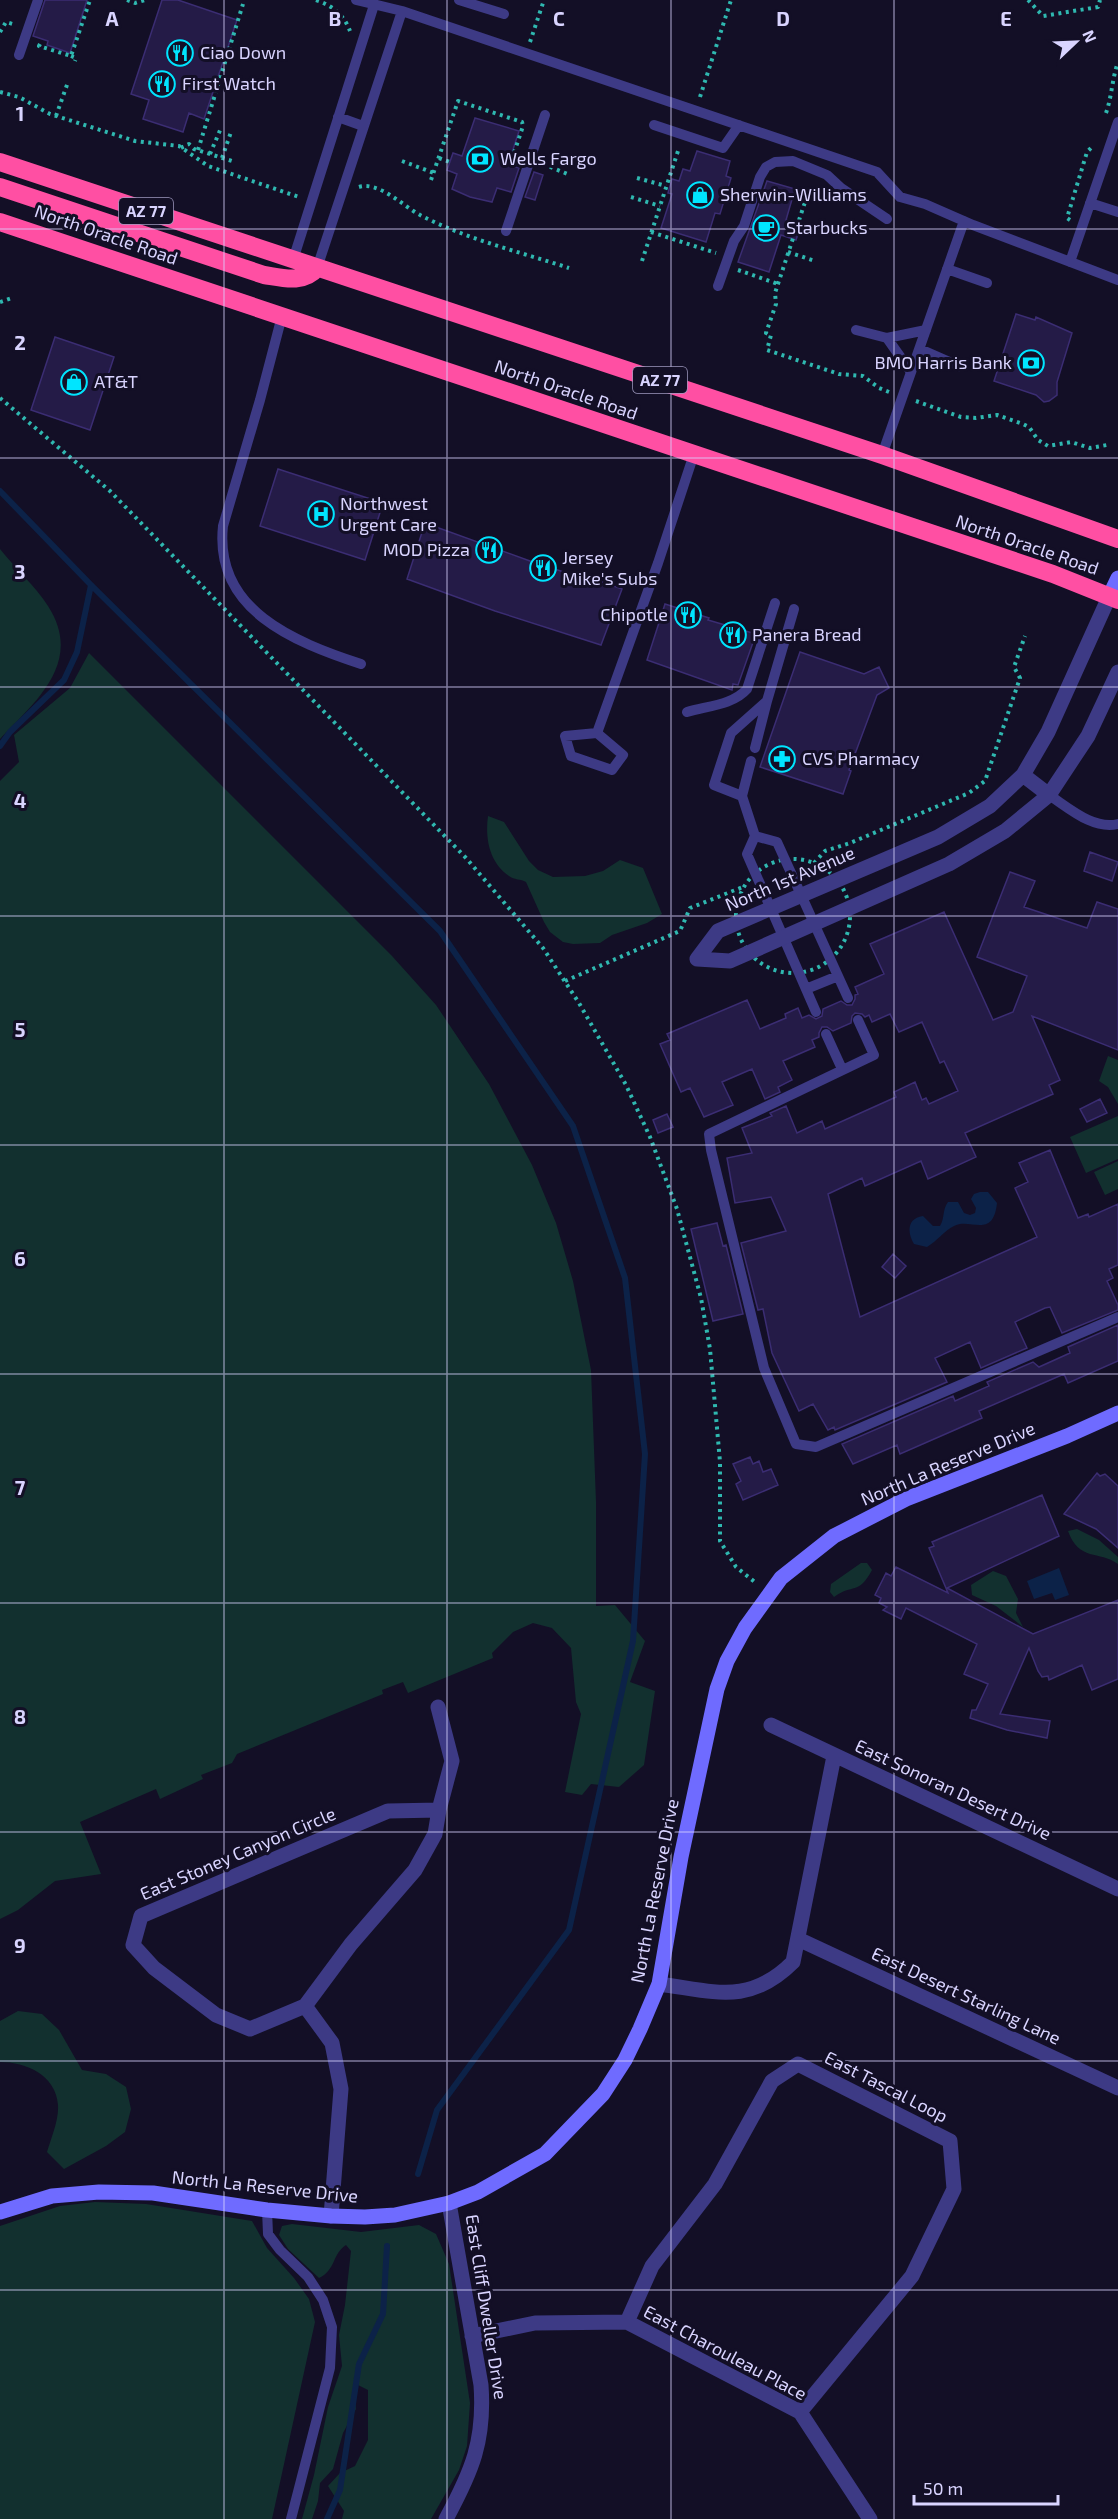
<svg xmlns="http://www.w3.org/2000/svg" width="1118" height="2519" font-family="'Exo 2',sans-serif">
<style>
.green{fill:#12302f}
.water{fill:#0c2248}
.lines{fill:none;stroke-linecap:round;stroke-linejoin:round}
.stream{stroke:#0c2248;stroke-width:6}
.building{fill:#241b47;stroke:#3b2d73;stroke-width:1.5}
.path{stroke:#2fb8b0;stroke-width:4;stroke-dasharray:3 4.5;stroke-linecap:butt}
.lane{stroke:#3d3a85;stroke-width:10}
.street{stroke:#3d3a85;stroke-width:15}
.secondary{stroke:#6f6bff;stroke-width:15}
.highway{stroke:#ff4fa3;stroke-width:18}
.grid{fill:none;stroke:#d9d4ff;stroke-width:1.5;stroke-opacity:0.55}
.labels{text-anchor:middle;stroke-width:6;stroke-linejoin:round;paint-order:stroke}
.shield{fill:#130f26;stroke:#9e99be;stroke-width:1.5}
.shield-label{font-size:16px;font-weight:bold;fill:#d9d4ff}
.poi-label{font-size:18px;fill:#d9d4ff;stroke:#130f26;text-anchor:start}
.street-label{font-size:18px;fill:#d9d4ff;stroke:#130f26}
.grid-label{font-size:20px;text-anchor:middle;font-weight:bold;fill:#d9d4ff;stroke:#130f26;stroke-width:6;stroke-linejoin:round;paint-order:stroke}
</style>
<rect width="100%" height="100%" fill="#130f26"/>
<!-- green -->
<path class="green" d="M0 549C14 567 36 587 48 606 84 662 36 701 0 739Z
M89 653 392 956 436 1005 489 1084 532 1165 556 1223 573 1281 591 1370 596 1502V1606L615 1605 645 1641 630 1682 655 1691 644 1765 619 1787 591 1784 582 1795 565 1792 581 1714 576 1702 571 1648 552 1628 533 1623 513 1632 492 1653 493 1658 408 1693 403 1682 382 1690 383 1694 237 1754 232 1763 201 1775 203 1779 160 1799 156 1789 80 1822 101 1874 55 1881 18 1910 0 1919V781L19 762 14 735 70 688Z
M488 816 504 822 529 861 538 870 553 877 585 876 603 871 620 860 643 868 662 914 647 923 612 935 600 943 573 944 563 942 550 932 544 922 526 882C521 879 514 880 509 876 489 862 485 838 488 816Z
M1108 1056 1118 1060V1104L1108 1087 1099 1081Z
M1118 1116V1159L1086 1173 1070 1137Z
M1118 1161V1189L1105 1195 1094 1172Z
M1077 1529 1099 1540 1118 1557V1564C1099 1550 1079 1562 1068 1531Z
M861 1563H867L872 1570C858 1596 853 1583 834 1597L830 1592 831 1584Z
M993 1571 1006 1576 1018 1599 1016 1613 1023 1627 996 1606 972 1595 971 1585Z
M18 2011 42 2014 59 2030 82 2070 106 2074 126 2087 131 2109 125 2132 106 2146 64 2169 47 2152C51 2138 59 2120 58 2105 56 2075 26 2062 0 2062V2021Z
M95 2202 146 2204 252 2221 267 2248 294 2278 309 2299 315 2322 272 2519H0V2226L60 2206Z
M292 2224 361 2232 419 2225 436 2234 449 2264 470 2403 467 2446 459 2470 431 2519H342L344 2511 328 2486 340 2473 355 2466 368 2440V2390L354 2383 356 2409 343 2433 333 2469 320 2483 318 2501 312 2519H302L314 2475 328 2407 342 2366 339 2335 345 2305 351 2251 346 2245C332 2254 336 2270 319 2278L288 2249 279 2235 282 2226Z"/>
<!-- water -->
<path class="water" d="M980 1192H988L997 1203C993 1240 970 1217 954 1226 944 1231 937 1241 927 1247L914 1244C907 1233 907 1218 923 1216L933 1226H940C945 1218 942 1210 948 1202H958L964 1213 970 1215 975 1213 976 1208 971 1199 974 1194Z
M1059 1568 1069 1595 1055 1600 1052 1593 1034 1599 1027 1581Z"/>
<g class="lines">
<!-- stream -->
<path class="stream" d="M0 491 91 585 440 931 573 1126 625 1278 645 1454 633 1641 569 1930 437 2110 418 2174
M0 746 10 732 64 680 77 652 91 585
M327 2519 340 2490 359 2364 383 2314 387 2246"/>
</g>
<!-- building -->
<path class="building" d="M45 0H87L70 53 47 45 48 41 33 36Z
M162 0H178L237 20 204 119 189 113 183 132 143 119 149 100 131 94Z
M475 118 519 131 508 165 519 168 511 192 497 188 492 202 470 197 452 189 457 174 447 170 453 153 462 156Z
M697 151 730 161 726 176 731 178 720 214 715 213 706 242 661 228 672 194 668 193 672 179 679 181 683 169 690 171Z
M534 172 543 175 535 200 525 197Z
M767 181 795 189 786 220 801 225 796 240 781 235 769 272 738 262Z
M1016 314 1035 320 1036 317 1072 333 1057 382V395L1049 401 1044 402 1036 395 994 381Z
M55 337 114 357 90 430 31 410Z
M278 469 383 503 365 560 260 526Z
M425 523 530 561 576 576 577 573 622 589 601 645 495 611 407 579Z
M665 604 709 618 708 620 756 634 738 685 733 684 732 690 647 660Z
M800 652 864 674 879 667 889 688 877 695 849 770 851 771 843 794 760 767Z
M1090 852 1118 862 1112 881 1084 871Z
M1010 872 1035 881 1024 907 1087 928 1097 902 1118 909V1050L1032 1016 1060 1080 1049 1085 1053 1094 965 1133 976 1157 928 1179 921 1161 865 1186 862 1178 828 1194 860 1317 1037 1237 1015 1188 1028 1182 1019 1163 1050 1150 1078 1218 1088 1214 1089 1217 1118 1204V1265L1109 1269 1113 1278 1107 1281 1118 1305V1310L1062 1333 1050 1307 1045 1308 1015 1322 1027 1348 981 1368 970 1342 935 1358 947 1382 835 1430 834 1427 828 1430 813 1404 799 1411 772 1353 763 1309 758 1310 741 1243 786 1231 771 1197 735 1203 727 1158 752 1153 742 1128 772 1116 770 1113 786 1106 797 1133 822 1121 825 1129 896 1097 894 1092 915 1082 922 1100 926 1098 929 1104 958 1091 944 1061 940 1063 922 1022 899 1032 890 1014 872 1022 869 1015 865 1017 862 1014 855 1013 852 1016 851 1023 833 1031 827 1027H822L819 1033V1037L812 1040 815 1047 783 1061 792 1080 778 1087 780 1092 765 1099 752 1069 722 1082 733 1105 704 1117 690 1088 681 1092 660 1044 670 1040 667 1034 747 1000 760 1029 786 1018 785 1014 798 1008 802 1018 809 1015 816 1019 822 1016 823 1009 841 1001 847 1005H852L855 999V995L858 994 855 987 884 974 870 944 944 912 993 1020 1013 1012 1027 976 977 957Z
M1100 1099 1107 1113 1087 1122 1080 1109Z
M667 1114 673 1127 658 1133 653 1120Z
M717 1223 723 1246 726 1245 743 1314 713 1321 691 1229Z
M893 1254 906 1266 895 1278 882 1267Z
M1118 1325V1361L1068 1383 1064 1374 979 1411 982 1418 900 1454 897 1445 853 1464 842 1444 953 1396 955 1401 989 1386 987 1382 1033 1362 1039 1367 1070 1353 1068 1347Z
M750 1457 753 1464 759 1461 763 1472 771 1469 778 1485 743 1500 736 1484 741 1481 733 1464Z
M1097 1473 1100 1476 1105 1474 1118 1486V1548L1096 1529 1064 1514Z
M1042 1495 1059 1536 947 1588 1033 1634 1118 1600V1679L1092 1690 1082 1665 1049 1680 1048 1676 1042 1677 1038 1671 1029 1648 1000 1714 1050 1721 1047 1738 1007 1730 970 1718 972 1710H976L988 1684 964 1674 977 1644 906 1608 901 1619 883 1610 887 1607 879 1603 881 1598 875 1595 886 1573 891 1576 896 1567 948 1593 929 1548 934 1546 932 1542Z"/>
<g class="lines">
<!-- path -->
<path class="path" d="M127 0 135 3 145 0
M316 0C333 6 344 15 350 31
M1028 0 1043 16 1098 7 1100 0
M0 32 6 22 16 25
M530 42 544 0
M40 44 39 46 71 56 90 0
M71 56 76 58 75 61
M0 92 19 97 50 114 135 141 179 146 208 166 299 197
M700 97 731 0
M1106 113C1112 96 1112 79 1118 62
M56 116 68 82
M181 148 189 144 194 149 232 161
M198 150 243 4
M210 154 221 128
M222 158 231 132
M439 158 450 162
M402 161 434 173
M543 164 570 175
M637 178 666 186
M431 180 458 101 522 122 523 126 510 165
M359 187C379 181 403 206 420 215 466 239 520 252 569 268
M807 196 775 293 776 304 766 333 771 335 767 350 839 374 863 376 879 388 889 392
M631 197 660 206
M1070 220 1067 218 1087 152 1094 145
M651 232 716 253
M788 252 815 261
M642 261 679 148
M738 270 778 284
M0 302 12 298
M0 398 110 491 466 858 543 948 579 1003 626 1085 650 1137 677 1209 701 1298 710 1349 720 1462V1541L736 1567 756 1583
M916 401 961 417 976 418 997 415 1023 424 1029 427 1038 440 1048 446 1071 442 1090 448 1107 445
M736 916a57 57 0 1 1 114 0a57 57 0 1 1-114 0Z
M814 863 825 851 850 843 969 793 985 781 1020 678 1014 667 1025 636
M565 981 680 931 690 908 743 887"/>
<!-- lane -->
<path class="lane" d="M356 0 402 11 877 172 900 197 925 204 973 225 1118 280
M459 0 504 14
M19 55 38 0
M338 117 363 126
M654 125 723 148 739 125
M1090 203 1118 212
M506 231 545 115
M293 260 374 5
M1070 262 1118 122
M317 268 402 11
M947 269 987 283
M718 286 734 241 744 226 760 177 766 167 775 162 793 161 827 175 841 188 887 219
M282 316 260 400 223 526C214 610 294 642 361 664
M856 330 887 338 926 330
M887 338 911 372
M920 349 961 367
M882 455 964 221
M687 712C707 706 733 705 747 689L775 603
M597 733 658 563 694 454
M597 733 623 755 612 770 571 756 565 736Z
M755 748 767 701
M751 761 742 796 755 836 747 854 816 1012
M1049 795C1069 808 1093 830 1118 824
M742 796 714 785 731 733 767 701 794 609
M755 836 777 842 848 998
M806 989 838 976
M858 1020 874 1055 709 1134 711 1150 764 1368 796 1444 816 1447 1118 1317
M826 1034 842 1069
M267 2210 268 2234 280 2250 308 2277 323 2300 332 2327 330 2368 291 2519"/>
<!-- street -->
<path class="street" d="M1023 775 1049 795
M697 959 718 931 938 837 990 806 1023 775 1048 732 1109 597
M697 959 730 961 949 864 1005 831 1049 795 1088 736 1118 672
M438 1707 452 1761 439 1810 435 1834 415 1870 351 1944 305 2006 250 2029 216 2015 154 1968 133 1945 141 1916 388 1811 439 1810
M771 1725 1118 1889
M798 1939 1118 2088
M659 1984C714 1991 749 2006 793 1962L834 1756
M305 2006 332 2043 341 2089 331 2216
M627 2322 652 2266 715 2184 772 2081 798 2064 950 2141 954 2189 912 2276 800 2412
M472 2336 535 2323 627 2322 800 2412 870 2519
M446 2519C472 2471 485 2441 481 2385L449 2203"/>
<!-- secondary -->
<path class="secondary" d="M1109 597 1118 578
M0 2212 52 2196 99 2192 153 2193 267 2210 331 2216 365 2217 395 2215 449 2203 478 2192 545 2154 603 2094 625 2060 640 2029 659 1984 681 1857 717 1689 727 1661 745 1628 781 1578 834 1536 906 1499 1067 1436 1118 1413"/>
<!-- highway -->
<path class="highway" d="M0 162 882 455 1118 539
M0 187 264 275C283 278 303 284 317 268
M0 222 1053 574 1118 600"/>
</g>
<!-- grid -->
<path class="grid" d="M224 0V2519M447 0V2519M671 0V2519M894 0V2519M0 229H1118M0 458H1118M0 687H1118M0 916H1118M0 1145H1118M0 1374H1118M0 1603H1118M0 1832H1118M0 2061H1118M0 2290H1118"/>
<!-- icons -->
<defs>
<g id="restaurant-ring" transform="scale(1.35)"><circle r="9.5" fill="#130f26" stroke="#00e5ff" stroke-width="1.5"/><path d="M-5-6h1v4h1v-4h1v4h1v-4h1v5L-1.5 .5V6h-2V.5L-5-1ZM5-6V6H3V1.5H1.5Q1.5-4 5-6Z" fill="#00e5ff"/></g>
<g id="bank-ring" transform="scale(1.35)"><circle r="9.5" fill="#130f26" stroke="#00e5ff" stroke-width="1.5"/><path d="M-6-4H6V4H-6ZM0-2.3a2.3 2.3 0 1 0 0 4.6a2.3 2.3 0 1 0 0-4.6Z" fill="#00e5ff"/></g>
<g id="shop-ring" transform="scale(1.35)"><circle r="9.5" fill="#130f26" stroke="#00e5ff" stroke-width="1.5"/><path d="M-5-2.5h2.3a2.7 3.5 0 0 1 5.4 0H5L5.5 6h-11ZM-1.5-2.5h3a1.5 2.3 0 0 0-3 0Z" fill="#00e5ff"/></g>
<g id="cafe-ring" transform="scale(1.35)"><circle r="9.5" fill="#130f26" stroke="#00e5ff" stroke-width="1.5"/><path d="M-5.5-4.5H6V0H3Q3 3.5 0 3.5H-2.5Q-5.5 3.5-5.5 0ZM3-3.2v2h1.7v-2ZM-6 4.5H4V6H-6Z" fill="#00e5ff"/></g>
<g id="hospital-ring" transform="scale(1.35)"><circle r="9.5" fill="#130f26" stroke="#00e5ff" stroke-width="1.5"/><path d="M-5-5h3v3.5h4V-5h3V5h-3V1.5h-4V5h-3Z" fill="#00e5ff"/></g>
<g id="pharmacy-ring" transform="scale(1.35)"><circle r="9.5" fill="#130f26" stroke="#00e5ff" stroke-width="1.5"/><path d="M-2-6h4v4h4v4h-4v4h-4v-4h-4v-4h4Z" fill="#00e5ff"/></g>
</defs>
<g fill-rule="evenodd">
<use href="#restaurant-ring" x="180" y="53"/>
<use href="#restaurant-ring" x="162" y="84"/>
<use href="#bank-ring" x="480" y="159"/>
<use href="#shop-ring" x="700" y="195"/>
<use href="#cafe-ring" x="766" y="228"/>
<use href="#bank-ring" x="1031" y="363"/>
<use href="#shop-ring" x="74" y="382"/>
<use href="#hospital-ring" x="321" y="514"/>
<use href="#restaurant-ring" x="489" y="550"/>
<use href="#restaurant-ring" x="543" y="568"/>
<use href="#restaurant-ring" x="688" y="615"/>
<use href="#restaurant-ring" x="733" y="635"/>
<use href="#pharmacy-ring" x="782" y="759"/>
</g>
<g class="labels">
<!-- shield labels -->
<g class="shield">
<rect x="119" y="198" width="54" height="26" rx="4.5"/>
<rect x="633" y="367" width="54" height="26" rx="4.5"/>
</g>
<g class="shield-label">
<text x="146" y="217">AZ 77</text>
<text x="660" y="386">AZ 77</text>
</g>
<!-- poi labels -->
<g class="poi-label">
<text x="200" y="59">Ciao Down</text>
<text x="182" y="90">First Watch</text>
<text x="500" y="165">Wells Fargo</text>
<text x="720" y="201">Sherwin-Williams</text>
<text x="786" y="234">Starbucks</text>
<text x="1012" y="369" text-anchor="end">BMO Harris Bank</text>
<text x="94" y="388">AT&amp;T</text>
<text x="340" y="510">Northwest<tspan x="340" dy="21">Urgent Care</tspan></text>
<text x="470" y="556" text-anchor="end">MOD Pizza</text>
<text x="562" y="564">Jersey<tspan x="562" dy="21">Mike's Subs</tspan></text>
<text x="668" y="621" text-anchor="end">Chipotle</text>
<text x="752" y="641">Panera Bread</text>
<text x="802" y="765">CVS Pharmacy</text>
</g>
<!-- street labels -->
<g class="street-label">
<text transform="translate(106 235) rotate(19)" y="6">North Oracle Road</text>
<text transform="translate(566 390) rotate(19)" y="6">North Oracle Road</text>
<text transform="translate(1027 545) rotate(19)" y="6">North Oracle Road</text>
<text transform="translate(790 879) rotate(-23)" y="6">North 1st Avenue</text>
<text transform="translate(948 1464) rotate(-23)" y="6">North La Reserve Drive</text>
<text transform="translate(953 1790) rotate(25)" y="6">East Sonoran Desert Drive</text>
<text transform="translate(238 1854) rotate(-23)" y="6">East Stoney Canyon Circle</text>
<text transform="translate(655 1891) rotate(-79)" y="6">North La Reserve Drive</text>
<text transform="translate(966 1996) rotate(25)" y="6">East Desert Starling Lane</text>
<text transform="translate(886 2087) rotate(27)" y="6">East Tascal Loop</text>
<text transform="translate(265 2187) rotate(6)" y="6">North La Reserve Drive</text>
<text transform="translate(486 2307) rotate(81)" y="6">East Cliff Dweller Drive</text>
<text transform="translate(725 2353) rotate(28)" y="6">East Charouleau Place</text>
</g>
</g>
<g class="grid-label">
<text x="112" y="26">A</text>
<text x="335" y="26">B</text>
<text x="559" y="26">C</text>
<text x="783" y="26">D</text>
<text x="1006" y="26">E</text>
<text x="20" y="121">1</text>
<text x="20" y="350">2</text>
<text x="20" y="579">3</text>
<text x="20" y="808">4</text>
<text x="20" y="1037">5</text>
<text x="20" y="1266">6</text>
<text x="20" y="1495">7</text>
<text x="20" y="1724">8</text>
<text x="20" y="1953">9</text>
</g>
<!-- north arrow -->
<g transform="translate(1076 42) rotate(67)" stroke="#130f26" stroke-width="4.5" paint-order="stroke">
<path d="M0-4.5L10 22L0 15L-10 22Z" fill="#d9d4ff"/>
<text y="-9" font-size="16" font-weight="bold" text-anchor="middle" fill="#d9d4ff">N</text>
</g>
<!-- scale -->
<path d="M914 2495v9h144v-9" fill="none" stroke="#d9d4ff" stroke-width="3"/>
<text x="923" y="2495" font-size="18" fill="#d9d4ff" stroke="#130f26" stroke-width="4.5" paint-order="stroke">50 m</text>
</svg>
